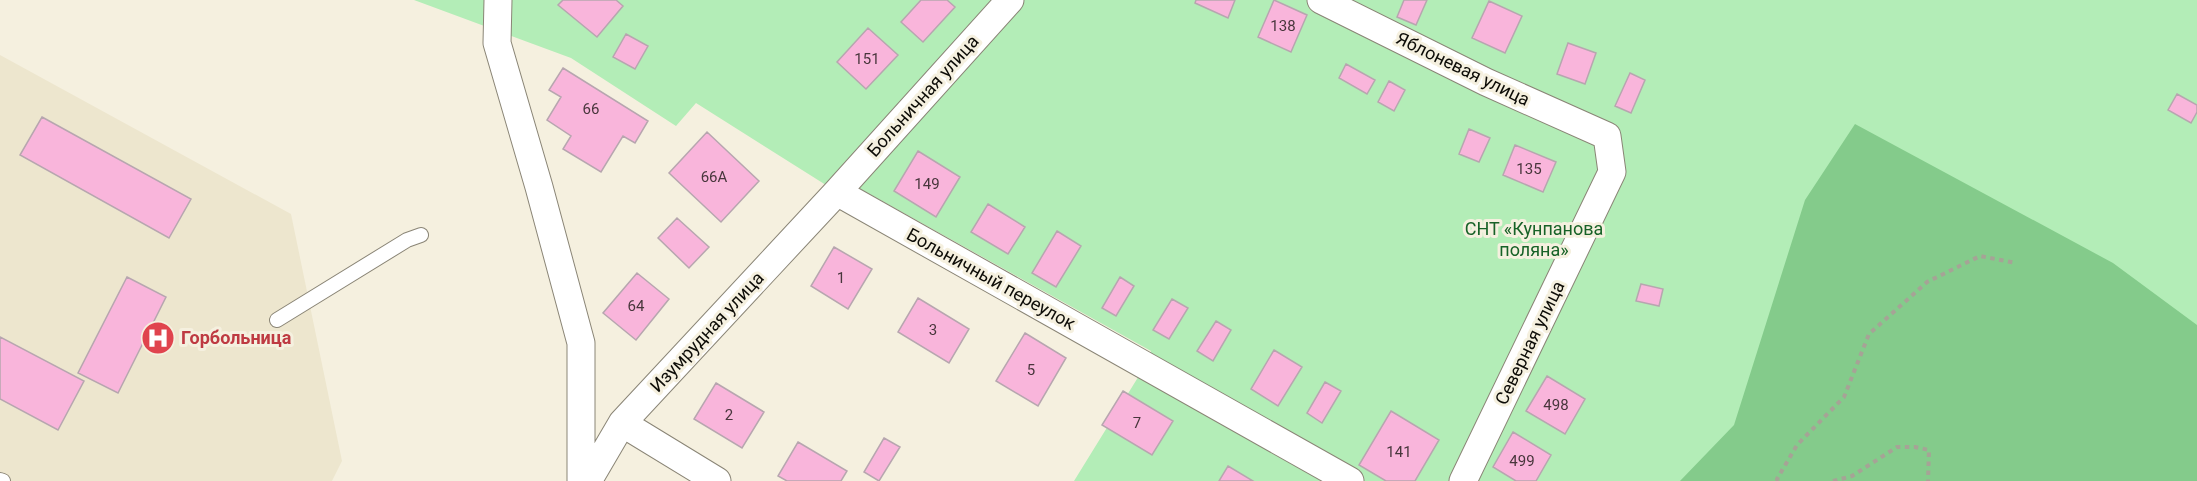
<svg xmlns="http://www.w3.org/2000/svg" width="2197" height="481" font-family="Roboto,sans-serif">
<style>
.built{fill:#ede6ce}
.green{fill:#b3edb7}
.forest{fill:#84cb8b}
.building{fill:#f9b5db;stroke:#b7a6af;stroke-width:1.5}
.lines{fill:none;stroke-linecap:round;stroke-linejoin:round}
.lane-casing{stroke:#8a8576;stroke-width:16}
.street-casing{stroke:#8a8576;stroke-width:29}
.path{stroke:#a6a396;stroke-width:4;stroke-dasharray:4.5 4.5;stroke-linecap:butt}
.lane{stroke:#fff;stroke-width:14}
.street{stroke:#fff;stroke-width:27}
.labels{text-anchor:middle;stroke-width:6;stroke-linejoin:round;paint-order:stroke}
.number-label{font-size:15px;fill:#48363c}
.street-label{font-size:18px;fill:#0d0c07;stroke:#f5f0df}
.park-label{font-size:18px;fill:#176227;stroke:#f5f0df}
.health-label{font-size:18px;font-weight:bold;fill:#be3a42;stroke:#f5f0df;text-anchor:start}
</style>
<rect width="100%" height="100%" fill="#f5f0df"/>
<!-- built -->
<path class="built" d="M0 55 291 214 342 461 332 481H0Z"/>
<!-- green -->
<path class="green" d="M414 0H2197V393L1713 481H1074L1145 366 1151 351 866 192H837L696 103 676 126 571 58Z"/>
<!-- forest -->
<path class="forest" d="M1855 124 2113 263 2197 325V481H1680L1734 425 1805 200Z"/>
<!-- building -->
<path class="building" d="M563 0H616L623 6 597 37 558 5Z
M921 0H947L955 7 923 42 901 22Z
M1196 0H1235L1228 18 1195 3Z
M1274 0 1307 15 1291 52 1258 37Z
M1404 0H1427L1416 25 1397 17Z
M1489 1 1522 16 1505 53 1472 38Z
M868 28 898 55 866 89 837 62Z
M626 34 648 46 635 69 613 57Z
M1568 43 1596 53 1585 84 1557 74Z
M1346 64 1375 80 1367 94 1339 78Z
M563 68 648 121 635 143 623 136 601 172 563 149 571 136 547 120 561 97 549 90Z
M1630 73 1645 80 1631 113 1615 106Z
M1389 81 1405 90 1394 111 1378 102Z
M2177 94 2197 105V112L2191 123 2168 110Z
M42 117 191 199 169 238 20 155Z
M1469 129 1490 138 1479 162 1459 154Z
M707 132 759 181 721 222 669 173Z
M1515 145 1556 162 1543 192 1503 175Z
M918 151 960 177 936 217 894 191Z
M988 204 1025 227 1008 254 971 232Z
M677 218 709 247 689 268 658 238Z
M1057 231 1081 246 1056 287 1032 273Z
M834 247 872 269 848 309 811 286Z
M637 273 669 299 636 340 603 313Z
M127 277 166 297 118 393 78 373Z
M1120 277 1134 286 1116 316 1102 308Z
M1641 284 1663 289 1659 306 1636 301Z
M918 298 969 329 949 363 898 332Z
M1172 299 1188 308 1169 339 1153 330Z
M1216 321 1231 330 1213 361 1197 351Z
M1025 333 1066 358 1038 406 996 381Z
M0 337 84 381 58 430 0 399Z
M1274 350 1302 367 1278 406 1251 389Z
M1547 376 1585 399 1565 434 1526 411Z
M1325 382 1341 391 1322 423 1307 413Z
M716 383 764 412 742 448 694 419Z
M1123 391 1173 421 1152 455 1102 425Z
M1391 411 1439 440 1415 481H1386L1359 465Z
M1513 432 1551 455 1536 481H1516L1493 467Z
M884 438 900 447 879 481 864 472Z
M798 442 847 471 841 481H787L778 476Z
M1228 466 1253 481H1219Z"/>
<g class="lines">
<!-- lane casing -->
<g class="lane-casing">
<path id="lane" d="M277 320 407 240 421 235
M0 480 3 481"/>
</g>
<!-- street casing -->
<g class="street-casing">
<path id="street" d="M498 0 497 43 539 187 581 343V481
M1321 0 1486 82 1607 136 1612 172 1463 481
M837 192 1350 481
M622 423 717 481
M588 481 622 423 837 192 1010 0"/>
</g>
<!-- path -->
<path class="path" d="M1778 481 1777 479 1797 445 1844 397 1869 334 1927 282 1980 256 2016 263
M1833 481 1852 476 1897 447H1915L1929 450 1928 481"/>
<!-- lane -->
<use href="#lane" class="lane"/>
<!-- street -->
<use href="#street" class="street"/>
</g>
<!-- icons -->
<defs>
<g id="hospital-disc" transform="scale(1.725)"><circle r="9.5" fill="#e0444e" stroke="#f5f0df"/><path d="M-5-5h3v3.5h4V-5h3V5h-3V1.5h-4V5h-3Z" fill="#fff"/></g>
</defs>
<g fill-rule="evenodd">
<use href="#hospital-disc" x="158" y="338"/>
</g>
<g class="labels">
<!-- number labels -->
<g class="number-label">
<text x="1283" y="31">138</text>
<text x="867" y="64">151</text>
<text x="591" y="114">66</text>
<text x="1529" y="174">135</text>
<text x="714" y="182">66А</text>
<text x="927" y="189">149</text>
<text x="841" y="283">1</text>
<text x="636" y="311">64</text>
<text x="933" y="335">3</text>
<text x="1031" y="375">5</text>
<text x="1556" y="410">498</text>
<text x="729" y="420">2</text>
<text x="1137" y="428">7</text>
<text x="1399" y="457">141</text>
<text x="1522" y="466">499</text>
</g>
<!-- street labels -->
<g class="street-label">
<text transform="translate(1463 69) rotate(26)" y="6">Яблоневая улица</text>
<text transform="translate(923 96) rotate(-48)" y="6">Больничная улица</text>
<text transform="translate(991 279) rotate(29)" y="6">Больничный переулок</text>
<text transform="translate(707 332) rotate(-47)" y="6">Изумрудная улица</text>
<text transform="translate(1530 343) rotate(-64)" y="6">Северная улица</text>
</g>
<!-- park labels -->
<g class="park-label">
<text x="1534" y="235">СНТ «Кунпанова<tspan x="1534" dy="21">поляна»</tspan></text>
</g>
<!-- health labels -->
<g class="health-label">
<text x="181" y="344">Горбольница</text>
</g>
</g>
</svg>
